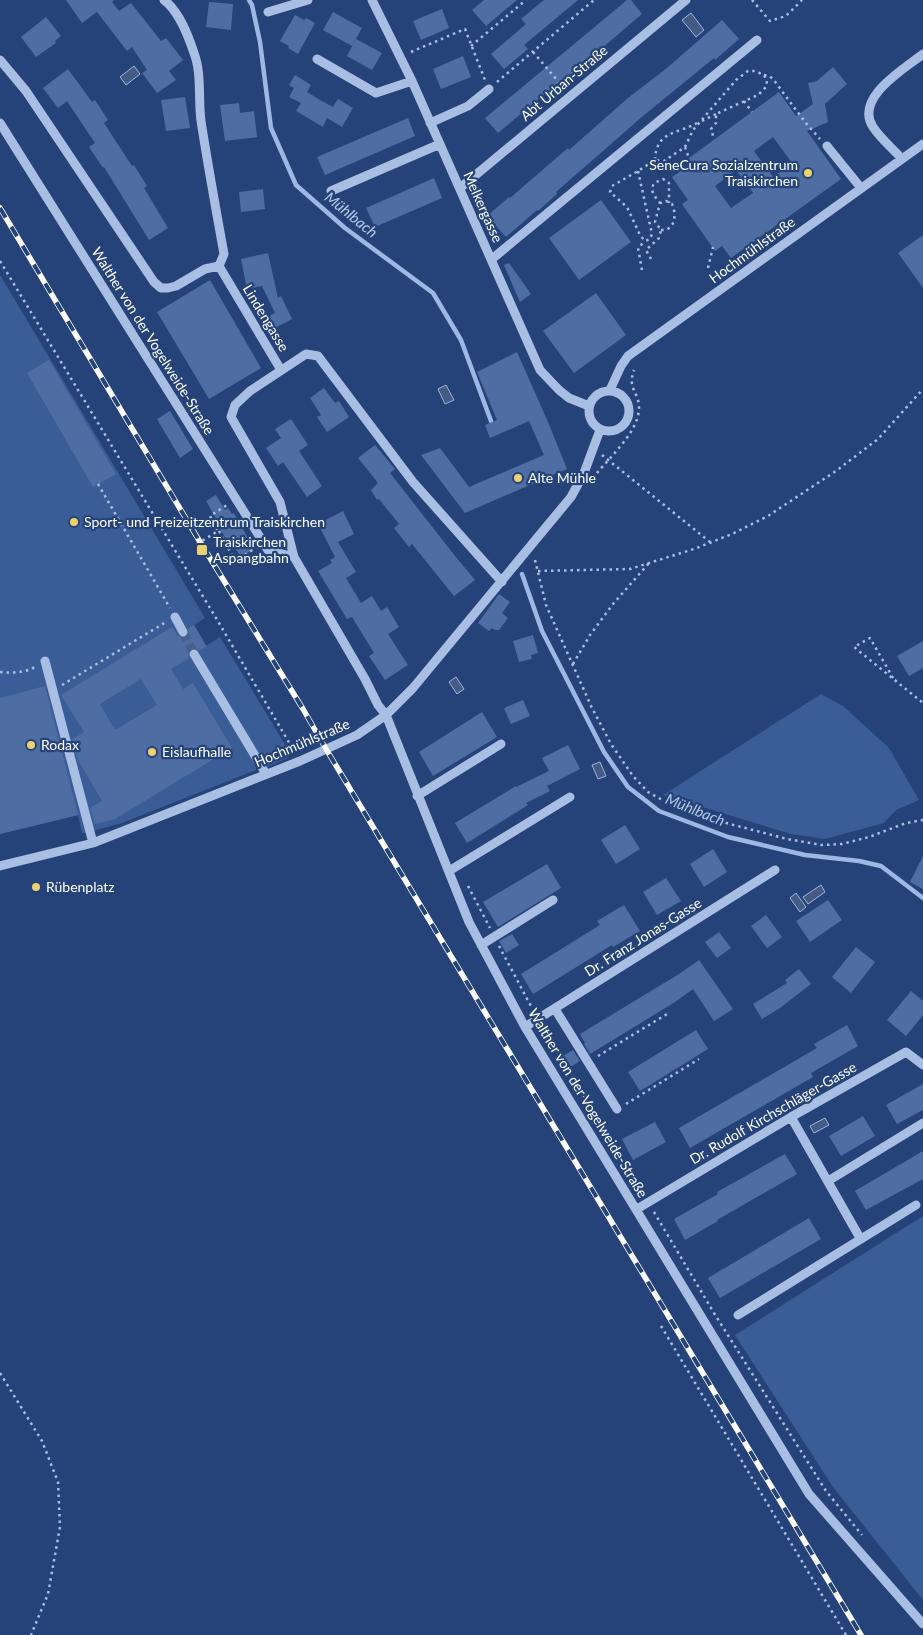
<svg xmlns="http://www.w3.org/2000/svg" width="923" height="1635" font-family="Lato,sans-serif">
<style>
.green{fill:#3a5c97}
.water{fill:#455b83;stroke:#9db8e4}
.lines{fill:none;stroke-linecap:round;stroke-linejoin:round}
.stream{stroke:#9db8e4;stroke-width:4.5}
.building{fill:#4e6da3;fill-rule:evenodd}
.minor-tunnel{stroke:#475f8d;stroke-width:9;stroke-dasharray:9 4.5;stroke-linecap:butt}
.path{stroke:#a9bee3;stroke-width:2.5;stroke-dasharray:2.5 4;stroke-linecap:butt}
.minor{stroke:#a9bee3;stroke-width:9}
.rail-casing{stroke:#fff;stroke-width:5.5}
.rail{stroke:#264379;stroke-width:4;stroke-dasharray:11;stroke-linecap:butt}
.poi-dot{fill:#ecd26e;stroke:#264379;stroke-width:2}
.labels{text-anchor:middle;stroke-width:4.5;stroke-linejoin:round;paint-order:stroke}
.street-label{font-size:14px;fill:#fff;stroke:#264379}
.poi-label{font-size:14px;fill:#fff;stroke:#264379;text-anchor:start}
.water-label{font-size:15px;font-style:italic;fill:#b4c9eb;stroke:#264379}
</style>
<rect width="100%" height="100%" fill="#264379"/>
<!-- green -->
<path class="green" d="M0 275 205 618 194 625 206 646 220 637 289 751 288 758 267 767 264 762 256 767V770L122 823 85 833H82L78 815 0 834Z
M821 694 843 706 889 748 919 800 896 810 884 823 825 839 791 834 663 795Z
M923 1216V1600L833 1487 735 1335Z"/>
<!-- water -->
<path class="water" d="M691 13 704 30 696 37 682 20Z
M134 66 140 74 126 85 120 77Z
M446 385 454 400 445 404 438 389Z
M456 677 464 689 457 694 449 682Z
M600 762 606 776 598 779 592 765Z
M821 885 825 892 808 904 803 897Z
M796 893 806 907 800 912 790 898Z
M825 1118 829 1125 814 1133 810 1126Z"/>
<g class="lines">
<!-- stream -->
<path class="stream" d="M249 0 252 5 260 42 271 128 296 185 345 228 433 293 461 340 491 421
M522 574 542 631 604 752 628 787 659 811 728 837 805 855 859 861 881 866 923 898"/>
</g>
<!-- building -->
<path class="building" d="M66 0H114L112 2 119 11 131 3 161 41 166 38 183 60 169 71 176 80 157 93 142 73 147 70 132 47 127 51 97 12 82 23Z
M484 0H517L486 26 472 10Z
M544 0H578L524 45 528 49 504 69 491 54 526 24 521 19Z
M627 0H631L642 14 567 78 566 76 498 133 485 118Z
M209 2 233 4 231 30 206 27Z
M442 9 449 28 421 40 413 21Z
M333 12 362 28 352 46 323 30Z
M295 15 304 20 306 18 315 23 298 54 288 48 289 46 280 41Z
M46 17 61 36 55 41 56 43 36 57 21 37Z
M722 20 739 39 715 60 714 58 643 116 556 192 557 194 538 211 537 210 506 237 487 216 509 197 510 198 568 148 569 150 628 98 667 68Z
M356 39 382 53 372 70 347 56Z
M463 56 471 77 441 89 433 69Z
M833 67 847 84 825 104 828 122 807 131 841 179 731 258 722 246 715 251 682 204 688 200 672 177 688 166 685 161 779 92 796 116 813 104 808 83 817 81ZM773 137 792 163 773 177 754 151ZM736 170 753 193 731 208 715 186Z
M68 69 92 102 95 100 108 120 104 123 132 166 134 165 147 186 144 188 168 228 149 240 104 167 103 168 89 147 95 143 67 101 58 108 43 88Z
M295 75 311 85 307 92 320 100 333 107 338 99 353 108 342 127 327 118 323 127 296 111 301 103 289 97 294 88 289 85Z
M185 97 190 128 166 131 161 100Z
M239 103 240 113 254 111 257 137 225 141 220 105Z
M408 118 415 136 325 175 317 157Z
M434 178 442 198 375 227 366 208Z
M263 189 265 209 241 212 239 192Z
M601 200 631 242 579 280 549 238Z
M923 235V288L898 253Z
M268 253 278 298 281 296 292 319 273 329 267 317 275 313 262 286 247 289 241 259Z
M509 263 531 294 520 302 504 265Z
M210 280 261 368 209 399 157 312Z
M596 293 626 335 574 373 543 331Z
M517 352 548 422 567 469 465 513 421 455 440 448 469 487 544 455 529 421 490 438 485 425 497 420 477 372Z
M49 360 116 474 93 487 27 373Z
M324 388 335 403 339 401 349 417 327 432 317 417 321 415 310 398Z
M170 411 193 449 180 458 157 419Z
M291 419 308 445 299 451 322 486 307 497 283 462 278 466 266 448 281 438 275 429Z
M375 445 395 469 390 473 455 556 475 580 454 596 412 544 409 547 394 528 399 524 379 499 377 500 371 490 378 483 358 458Z
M216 495 225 510 228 508 232 514 234 513 254 549 241 557 230 541 228 542 216 523 218 522 206 501Z
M343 511 354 534 338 542 356 572 346 578 361 603 372 596 381 611 387 607 399 627 388 634 408 665 385 680 369 656 374 653 352 617 347 619 318 571 332 563 330 560 335 557 318 524Z
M499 594 510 602 502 613 508 618 499 630H495L492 628 489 631 478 623Z
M194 625 207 647 199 651 194 648 190 649 188 654 189 658 171 669 183 689 193 683 232 748 115 819 95 824 90 808 102 801 78 760 72 740 84 732 61 695 172 627 177 635 183 638 189 635 188 629ZM141 679 157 705 115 730 100 704Z
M533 635 538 653 531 655 532 659 519 662 513 641Z
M923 641V668L909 676 897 656Z
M45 686 78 815 0 834V698Z
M523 700 530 716 511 724 504 708Z
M482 712 497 737 433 776 419 752Z
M568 745 580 769 547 786 550 791 526 803 528 805 467 843 455 823 516 786V787L549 771 542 758Z
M625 825 640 849 616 864 601 840Z
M713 849 727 872 704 887 690 864Z
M923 856V889L910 882Z
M547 864 561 888 498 927 483 902Z
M666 878 681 901 657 915 643 892Z
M828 900 842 920 810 942 796 921Z
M624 905 640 931 613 947 612 945 533 994 521 974 600 925 597 921Z
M766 915 782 937 767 948 751 926Z
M719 932 731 948 717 958 705 942Z
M512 934 519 945 506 953 499 941Z
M856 947 875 962 851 993 832 977Z
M699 960 733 1009 714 1021 693 989 675 1002 590 1054 584 1044 585 1043 580 1034 679 974Z
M799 969 811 984 780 1008 762 1019 753 1004 787 983 785 980Z
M911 991 923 1001V1015L906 1036 887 1020Z
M847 1025 858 1046 811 1073 813 1077 690 1148 679 1128 817 1048 814 1044Z
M696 1030 708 1049 640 1091 628 1072Z
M573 1050 580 1061 570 1067 563 1056Z
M923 1084V1110L897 1124 886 1105Z
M863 1116 875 1136 841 1156 829 1136Z
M655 1122 666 1142 633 1160 622 1139Z
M923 1151V1179L866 1210 855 1191Z
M785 1154 797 1174 717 1220 718 1221 685 1240 674 1219 718 1194 717 1192Z
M809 1218 821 1239 720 1298 708 1278Z"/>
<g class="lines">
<!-- minor-tunnel -->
<path class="minor-tunnel" d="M183 632 194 654"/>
<!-- path -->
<path class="path" d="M752 0 770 21 786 16 802 0
M471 46 526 0
M411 52 465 29 485 80
M533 52 563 87
M764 75 769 76 773 79 805 122 820 139
M497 82 594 0
M744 101 752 112
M702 121 716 114
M685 147 689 158
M655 160C656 131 677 134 697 123
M638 171 652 234 650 239 645 241 640 235 627 207 610 192 612 186 638 171 655 160 664 161 685 147 693 130 736 80 748 71H755L764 75 767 81 766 87 758 95 716 114V123L711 129 714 139
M661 230C675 231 677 215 672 204L666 201 661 203
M651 259 646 250 659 238 661 230 655 222 660 203C652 193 646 185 663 179L669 183V203
M0 261 219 623 294 751
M708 268 713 247
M642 270 638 248 645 241
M602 455 710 542
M597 473C611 456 639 431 639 408 639 392 627 389 634 370
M98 484 170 608
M219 531 235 561 254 549
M197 544 218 531 210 516 227 505
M535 560 546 605 592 708 611 744 633 776 648 792 675 807 715 820 787 839 822 845 842 844 869 837 906 823 923 820
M538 571 630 569 694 549 732 534 768 516 836 471 878 439 923 389
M573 664 590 635 613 604 649 563
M0 672C13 673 24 673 35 667
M893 678 870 638 854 647 923 703
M62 685 166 622
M468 886 490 928
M499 946 533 1010
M543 1028 642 1192
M598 1056 667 1014
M626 1104 699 1059
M654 1212 714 1313 826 1491 862 1535
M661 1326 846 1635
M0 1373 42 1441 58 1482 60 1527 48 1594 31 1635"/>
<!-- minor -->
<path class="minor" d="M164 0C179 11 188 35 194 53 202 74 198 99 201 121 208 166 216 210 224 254L219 266
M372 0 412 81 540 370 559 390 569 398 589 406
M268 12 308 0
M317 59 376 93 412 81
M0 60 26 91 154 282 161 288H168L176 286 205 269 219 266
M0 123 268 550 294 557
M430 123 468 106 489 89
M827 146 861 188
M902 159C893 149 881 139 873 127 854 98 904 69 923 54
M460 188 686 0
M331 191 440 144
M492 259 757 40
M219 266 281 370
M610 390 621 366 628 356 923 144
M589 411a20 20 0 1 1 40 0a20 20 0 1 1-40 0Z
M502 582 413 482 318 356 306 354 250 391 235 405 231 417 280 502 294 557 365 679 378 705 386 715 469 922 525 1027 809 1494 923 1624
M175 617 183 632
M194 654 266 774
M45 661 93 843
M417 796 501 744
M0 866 93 843 300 761 357 735 386 715 413 688 571 497 584 473 600 430
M449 871 570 797
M481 945 553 900
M555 1009 617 1109
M525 1027 775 870
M791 1117 860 1238
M828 1181 923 1123
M637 1209 791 1117 906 1052 923 1065
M738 1315 916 1205"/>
<!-- rail casing -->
<g class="rail-casing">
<path id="rail" d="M0 208 197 537 303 709 326 749 861 1635"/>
</g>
<!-- rail -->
<use href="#rail" class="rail"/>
</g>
<!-- markers -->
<g class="poi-dot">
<circle cx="808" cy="173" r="5"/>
<circle cx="518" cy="478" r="5"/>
<circle cx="74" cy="522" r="5"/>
<rect x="196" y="544" width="12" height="12" rx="2.5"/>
<circle cx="31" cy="745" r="5"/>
<circle cx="152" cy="752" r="5"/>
<circle cx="36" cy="887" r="5"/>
</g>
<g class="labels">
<!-- street labels -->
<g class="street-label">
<text transform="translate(564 83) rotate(-40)" y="5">Abt Urban-Straße</text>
<text transform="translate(483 207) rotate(66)" y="5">Melkergasse</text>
<text transform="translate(752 250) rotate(-36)" y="5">Hochmühlstraße</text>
<text transform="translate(266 318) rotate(59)" y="5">Lindengasse</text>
<text transform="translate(153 341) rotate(58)" y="5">Walther von der Vogelweide-Straße</text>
<text transform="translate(302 743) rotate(-23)" y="5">Hochmühlstraße</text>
<text transform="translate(643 937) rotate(-32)" y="5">Dr. Franz Jonas-Gasse</text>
<text transform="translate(588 1103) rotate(59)" y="5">Walther von der Vogelweide-Straße</text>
<text transform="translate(773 1113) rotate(-30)" y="5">Dr. Rudolf Kirchschläger-Gasse</text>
</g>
<!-- poi labels -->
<g class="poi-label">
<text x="798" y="170" text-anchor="end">SeneCura Sozialzentrum<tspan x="798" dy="16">Traiskirchen</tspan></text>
<text x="528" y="483">Alte Mühle</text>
<text x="84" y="527">Sport- und Freizeitzentrum Traiskirchen</text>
<text x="213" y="547">Traiskirchen<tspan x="213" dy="16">Aspangbahn</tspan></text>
<text x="41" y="750">Rodax</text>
<text x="162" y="757">Eislaufhalle</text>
<text x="46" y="892">Rübenplatz</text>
</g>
<!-- water labels -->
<g class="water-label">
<text transform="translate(351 215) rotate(39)" y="5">Mühlbach</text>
<text transform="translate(695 810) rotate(22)" y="5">Mühlbach</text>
</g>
</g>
</svg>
